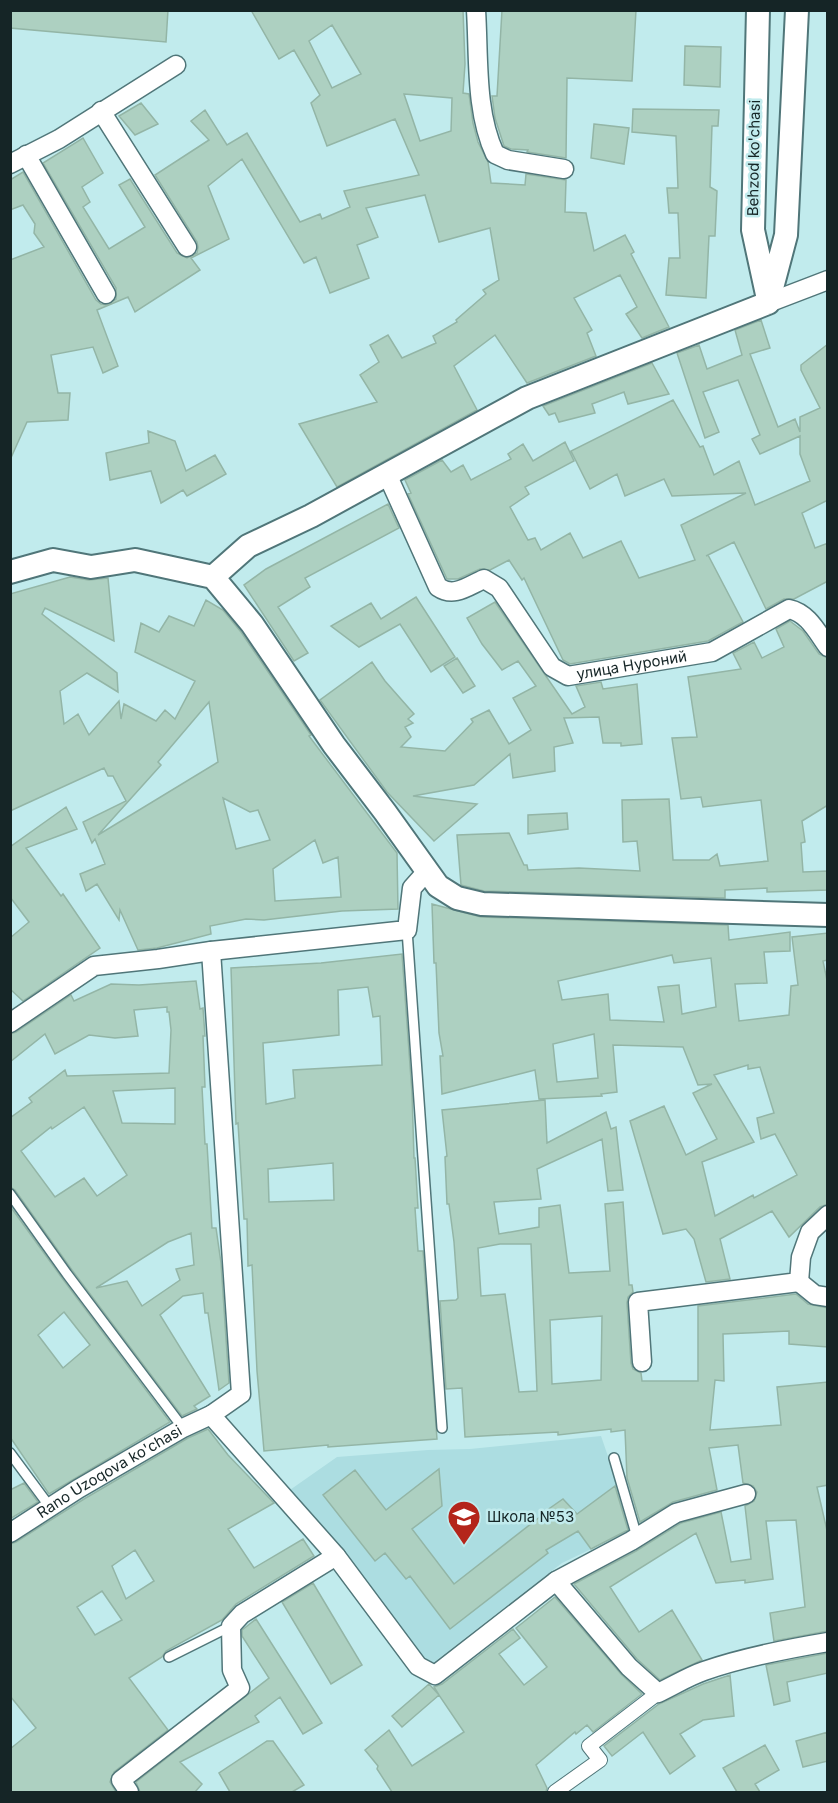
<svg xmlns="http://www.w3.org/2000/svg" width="838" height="1803" font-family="Inter,sans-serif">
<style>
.built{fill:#acdde1}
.building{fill:#add0c1;stroke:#93b5a6;stroke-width:1.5;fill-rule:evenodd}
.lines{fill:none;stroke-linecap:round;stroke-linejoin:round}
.service-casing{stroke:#507679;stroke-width:12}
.pedestrian-casing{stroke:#507679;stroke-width:16}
.minor-casing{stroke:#507679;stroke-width:21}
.tertiary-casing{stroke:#507679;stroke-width:26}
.service{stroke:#fff;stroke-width:9}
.pedestrian{stroke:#fff;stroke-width:14}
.minor{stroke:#fff;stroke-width:18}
.tertiary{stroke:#fff;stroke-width:22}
.labels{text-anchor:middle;stroke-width:5;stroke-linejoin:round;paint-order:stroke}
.street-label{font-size:15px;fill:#152526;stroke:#c1ebed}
.poi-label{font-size:15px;fill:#152526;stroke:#c1ebed;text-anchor:start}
</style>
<rect width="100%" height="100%" fill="#c1ebed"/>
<!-- built -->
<path class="built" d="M601 1436 633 1529 562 1563 429 1666 287 1492 337 1457 428 1450 470 1449Z"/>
<!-- building -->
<path class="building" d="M10 10H168L166 42 10 28Z
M251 10H463L465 64 463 93 469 94 473 123 478 142 488 162 491 183 525 185 526 174 566 180 565 212 586 213 594 251 625 235 634 252 631 254 669 327 642 338 626 314 637 307 620 275 574 298 592 330 587 333 596 356 527 383 495 335 454 366 477 410 337 487 299 424 377 402 360 375 379 362 370 345 388 335 402 358 436 343 433 336 457 322 456 320 486 294 483 290 499 280 490 228 439 242 425 195 366 208 378 237 357 245 369 278 330 293 316 257 304 263 242 159 208 186 229 239 191 258 200 270 135 312 128 297 97 310 118 366 103 373 93 347 51 355 58 393H70L68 420 27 422 10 460V260L44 247 34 233 35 224 23 205 10 210V180L23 172 96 300 101 304 107 305 116 299V288L43 163 83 138 103 173 82 187 90 202 83 207 109 249 145 227 119 185 130 179 177 253 187 258 197 253 198 247 197 242 155 175 209 140 191 121 205 110 227 145 247 133 300 222 320 214 322 219 350 207 344 191 419 175 395 119 327 146 311 103 320 95 294 50 279 59ZM332 25 361 74 332 88 309 41ZM404 94 452 98 451 131 420 141Z
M502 10H636L632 81 567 78 566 158 527 152 528 150 511 149 504 146 495 118 492 96H497Z
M685 46 721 47 720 87 684 85Z
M141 103 158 124 135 135 119 116Z
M633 109 719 110 718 126H712L710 187 717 191 715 236H709L706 298 666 295 669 258H680L678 213H669L667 188H678L676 136 632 132Z
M594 124 629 128 624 164 591 158Z
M761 320 770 348 750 354 778 427 795 419 800 432V417L820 408 801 370V365L828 344V500L802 513 815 548 828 543V581L794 599H784L766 609 734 542 706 556 708 555 743 622 708 641 570 664 563 660 524 578 522 580 509 560 490 570 480 569 458 579H447L408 494 411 493 405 480 442 460 451 472 463 465 471 480 511 459 508 454 523 444 533 461 565 442 574 461 525 487 529 494 510 507 528 540 535 538 541 550 570 533 583 558 621 541 639 578 695 560 681 525 746 493 672 496 664 479 625 496 617 474 590 489 571 451 673 400 700 447 703 446 714 475 739 461 755 505 810 481 800 454V436L760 454 752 439 760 435 738 380 703 392 719 432 705 438 677 353 699 345 707 369 742 355 735 330Z
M652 363 669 394 628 404 624 392 592 404 595 413 559 422 555 413 549 415 543 406Z
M148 431 175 441 186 471 215 455 226 474 187 496 183 490 161 503 151 471 110 480 106 453 149 443Z
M388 504 399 528 305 578 310 587 278 607 308 653 294 661 244 585 266 569Z
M70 577 89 580 108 578 114 641 45 608 42 614 117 673 118 692 87 673 60 691 64 724 78 714 89 735 119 701 121 719 124 704 156 721 165 710 175 719 195 681 135 652 141 623 159 632 169 616 194 626 206 600 223 610 241 632 311 735 309 736 397 853 398 909 342 911 264 920 246 919 210 926 211 934 157 948 138 950 120 910 119 920 97 884 86 891 80 874 105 864 95 839 92 843 83 822 126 801 113 776H108L104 768 10 811V594ZM209 702 218 762 98 835 161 765 158 762ZM223 798 250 812 258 810 270 840 236 849ZM315 840 323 863 338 857 341 897 275 901 273 869Z
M416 597 455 657 431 672 400 624 359 647 331 626 371 603 381 619Z
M495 602 572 714 585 707 576 686 601 682 603 689 637 684 642 744 621 746V743H603L599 717 564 718 573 743 554 747 555 771 513 778 510 754 474 785 413 796 477 804 434 841 387 792 320 700 372 662 385 681 414 714 408 719 413 723 405 727 411 737 401 747 445 751 473 722 471 719 489 710 509 744 531 730 513 698 536 686 518 661 502 670 482 644 467 618Z
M790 621 803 631 819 654 828 658V805L802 821 805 842 801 843 803 872 828 871V890L767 892V888L725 890V898L484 891 461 885 457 835 509 833 524 865H527L528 870 579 868 640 871 637 841 623 842 622 800 669 799 673 860H709L717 854 720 866 768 861 761 800 703 807 701 797 681 799 672 738 697 737 688 677 741 669 733 653 754 642 762 658 784 647 776 629Z
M457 658 475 686 463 693 444 666Z
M66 807 77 829 26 848 61 896 63 894 100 948 23 1001 10 989V938L29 922 10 897V847Z
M567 813 568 829 528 834V815Z
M432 904 481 917 728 925 729 940 790 932V951L764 952 767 983 735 984 739 1021 789 1015 791 986 798 985 792 937 828 933V960L823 961 828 985V1204L820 1207 789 1237 772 1211 720 1239 730 1279 706 1282 694 1239 686 1229 663 1234 630 1121 664 1106 686 1155 717 1139 693 1093 712 1084 698 1085 683 1047 613 1045 617 1092 601 1094 602 1096 539 1099 535 1070 442 1094 440 1056H443L439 1033 436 963H434ZM672 955 674 963 711 958 716 1007 682 1014 679 985 658 987 664 1022 610 1020 608 994 562 1000 558 981ZM594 1034 598 1078 557 1082 553 1044ZM748 1065V1069L760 1067 774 1113 757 1118 761 1139 775 1134 797 1175 754 1198 753 1195 715 1216 702 1162 754 1142 714 1075Z
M402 954 412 1093 414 1158H415L418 1208H415L418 1251H423L437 1439 328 1447V1445L264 1451 257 1371 252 1265 248 1266 247 1219H244L238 1123 236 1124 231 968 321 963ZM368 987 373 1017 380 1016 382 1065 293 1070 295 1098 266 1104 263 1043 339 1035 338 990ZM333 1163 334 1200 269 1202 268 1169Z
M196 981 200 1009 203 1008 205 1036H203L205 1087H202L205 1144H207L212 1228H216L221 1263 229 1383 219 1390 208 1313H205L203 1293 183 1296 160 1315 210 1396 194 1406 197 1409 182 1416 72 1270 15 1190 10 1187V1118L32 1102 29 1098 65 1070 67 1076 169 1073 171 1030 169 1012H167V1007L134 1010 138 1036 115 1038 89 1035 55 1054 45 1034 10 1062V1034L16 1032 71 995 74 1001 111 984 139 985ZM175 1088V1124L122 1123 113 1091ZM84 1107 127 1175 97 1196 84 1178 55 1197 21 1151 51 1127 52 1129ZM191 1233 194 1265 176 1269 180 1280 142 1306 127 1281 96 1288 168 1242Z
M545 1100 547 1143 606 1112 611 1129 616 1127 623 1190 608 1191 602 1139 537 1169 541 1199 494 1202 499 1234 539 1227V1208L560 1205 569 1273 610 1271 605 1204 623 1202 629 1285H632L633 1292 628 1297 627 1303 631 1363 633 1369 641 1373 642 1381H698V1306L796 1294 808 1304 828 1308V1347L789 1344V1331L723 1334 724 1381 715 1380 710 1430 781 1425 777 1387 828 1382V1485L817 1487 828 1535V1631L774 1641 770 1613 805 1607 796 1520 766 1521 773 1579 745 1583V1580L716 1583 696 1533 610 1587 639 1632 672 1610 702 1660 660 1680 637 1659 574 1584 636 1551 681 1523 721 1512 731 1562 751 1559 745 1506 754 1501 757 1492 753 1486 743 1483 738 1445 709 1448 717 1490 673 1502 640 1522 627 1478 625 1430 611 1432V1429L558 1435V1432L465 1437 462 1388 446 1389 440 1301 456 1300 458 1298 454 1242 449 1204H447L445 1157 447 1156 442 1110ZM500 1244H531L537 1391 519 1392 505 1294 481 1296 478 1248ZM602 1316 601 1380 552 1384 550 1320Z
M10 1206 62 1278 170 1422 49 1494 10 1437ZM64 1312 90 1345 63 1368 38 1335Z
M208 1429 228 1455 274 1503 228 1529 254 1568 303 1539 314 1556 236 1604 222 1620 166 1651 162 1657 129 1678 168 1730 114 1772 110 1782 116 1792H10V1749L36 1728 10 1696V1544L16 1542 84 1499 188 1438ZM135 1550 154 1581 126 1599 112 1566ZM102 1591 122 1620 95 1635 77 1607Z
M439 1469 442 1506 412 1529 454 1584 541 1516 540 1515 563 1499 577 1514 615 1486 628 1530 591 1549 578 1531 546 1550 548 1553 450 1629 410 1576 406 1579 385 1553 375 1561 323 1495 355 1470 386 1510Z
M24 1483 38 1502 10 1519V1490Z
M313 1583 362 1665 331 1684 282 1602Z
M555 1597 621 1674 642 1694 593 1732 587 1725 576 1734 575 1732 536 1765 547 1788 546 1792H392L377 1769 378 1766 365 1750 389 1730 412 1766 464 1732 439 1695 402 1727 392 1716 429 1684 439 1695 434 1687 442 1684 513 1629 520 1638 499 1654 524 1685 547 1667 516 1628Z
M256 1619 322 1723 303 1734 280 1697 255 1716 259 1722 180 1762 202 1784 195 1792H140L136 1782 269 1678 242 1636V1630Z
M828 1653V1673L787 1682 790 1701 774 1705 766 1665Z
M730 1675 734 1716 703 1720 680 1734 695 1756 670 1774 643 1732 612 1756 604 1746 659 1704 703 1684Z
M828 1732V1761L803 1767 796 1741Z
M267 1741H273L304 1785 292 1792H230L219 1773Z
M765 1745 779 1770 755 1784 760 1792H737L723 1768Z"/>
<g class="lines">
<!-- service casing -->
<g class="service-casing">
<path id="service" d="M407 930 442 1428
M10 1194 67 1274 183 1428
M10 1453 50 1507
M614 1458 637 1537
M169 1657 231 1626"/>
</g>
<!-- pedestrian casing -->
<g class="pedestrian-casing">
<path id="pedestrian" d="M555 1792 600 1760 589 1746 658 1693"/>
</g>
<!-- minor casing -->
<g class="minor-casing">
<g id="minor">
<path d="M476 10C479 58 475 111 495 154L508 160 564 169"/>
<path d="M101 111 187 247"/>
<path d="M26 155 106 294"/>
<path d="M10 164 59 139 176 65"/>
<path d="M768 303 828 280"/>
<path id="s1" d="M387 474 438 587C454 598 468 586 484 579L499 588 552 667 568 676 712 652 789 609C808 613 817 632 828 647"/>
<path d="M10 1023 94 966 158 959 211 951 407 930 412 888 428 870"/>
<path d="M799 1282 815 1295 828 1297"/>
<path d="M642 1362 638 1302 799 1282 801 1257 810 1232 828 1215"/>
<path d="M211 1415 336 1556 418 1666 435 1675 556 1581 629 1667 658 1693C673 1686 689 1676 704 1671 744 1657 786 1649 828 1642"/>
<path id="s2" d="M10 1533 78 1489 183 1428 211 1415 241 1394 211 951"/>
<path d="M556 1581 631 1541 676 1513 746 1494"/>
<path d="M129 1792 121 1780 240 1688 232 1670 231 1626 242 1614 336 1556"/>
</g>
</g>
<!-- tertiary casing -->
<g class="tertiary-casing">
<path id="tertiary" d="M758 10 753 230 768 299
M768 303 786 235 797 10
M10 572 53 560 91 567 135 560 213 577 252 624 334 745 385 812 438 886 457 898 482 904 828 915
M213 577 248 546 311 516 527 398 768 303"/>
</g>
<!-- service -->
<use href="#service" class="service"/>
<!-- pedestrian -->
<use href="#pedestrian" class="pedestrian"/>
<!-- minor -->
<use href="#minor" class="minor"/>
<!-- tertiary -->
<use href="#tertiary" class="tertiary"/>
</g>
<!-- icons -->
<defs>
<g id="school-pin" transform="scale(1.725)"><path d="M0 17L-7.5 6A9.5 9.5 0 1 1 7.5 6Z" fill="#b4251b" stroke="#c1ebed"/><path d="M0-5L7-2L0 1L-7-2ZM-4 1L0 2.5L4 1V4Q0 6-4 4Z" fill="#fff"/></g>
</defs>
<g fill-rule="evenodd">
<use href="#school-pin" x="464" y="1517"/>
</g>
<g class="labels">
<!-- street labels -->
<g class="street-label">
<text transform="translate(754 158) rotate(-89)" y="5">Behzod ko'chasi</text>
<text dy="5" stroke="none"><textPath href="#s1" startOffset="369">улица Нуроний</textPath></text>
<text dy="5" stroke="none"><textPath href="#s2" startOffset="117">Rano Uzoqova ko'chasi</textPath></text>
</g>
<!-- poi labels -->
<g class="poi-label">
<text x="487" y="1522">Школа №53</text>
</g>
</g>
<!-- border -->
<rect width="838" height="1803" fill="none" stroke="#152526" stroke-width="24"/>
</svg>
